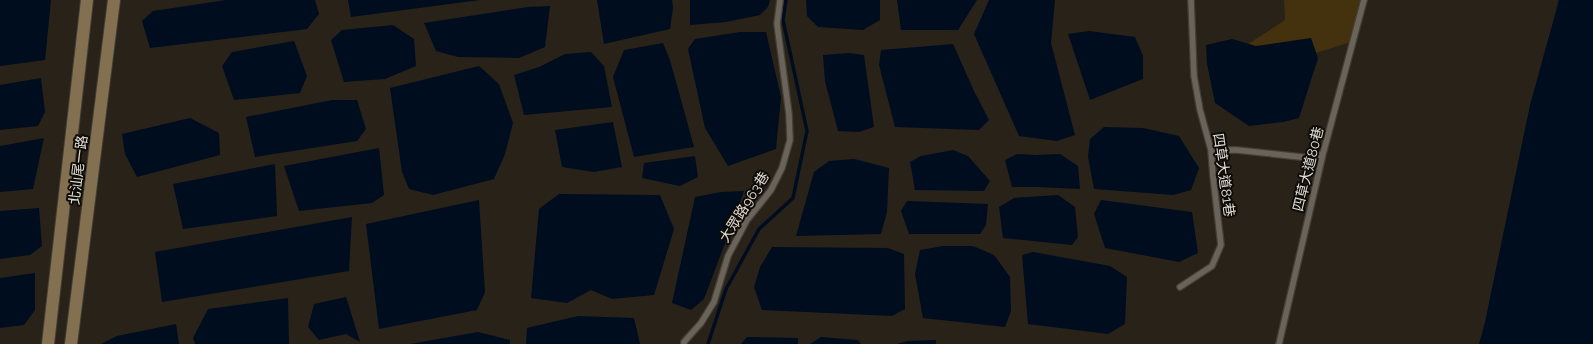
<svg xmlns="http://www.w3.org/2000/svg" width="1593" height="344" font-family="Raleway,'Noto Sans TC',sans-serif">
<style>
.green{fill:#44310e}
.water{fill:#000d1f}
.lines{fill:none;stroke-linecap:round;stroke-linejoin:round}
.stream{stroke:#000d1f;stroke-width:3.5}
.lane-casing{stroke:#433e36;stroke-width:8}
.secondary-casing{stroke:#433e36;stroke-width:14}
.lane{stroke:#6a6359;stroke-width:5.5}
.secondary{stroke:#837050;stroke-width:12}
.labels{text-anchor:middle;stroke-width:4;stroke-linejoin:round;paint-order:stroke}
.street-label{font-size:14px;fill:#e0dcd6;stroke:#0f0c08}
</style>
<rect width="100%" height="100%" fill="#282219"/>
<!-- green -->
<path class="green" d="M1284 0H1367L1351 42 1278 65 1239 50 1285 20Z"/>
<!-- water -->
<path class="water" d="M0 0H51L45 60 0 66Z
M226 0H315L319 14 307 29 150 48 142 21 153 11Z
M348 0H480L351 17Z
M597 0H672L673 8 670 29 604 44Z
M690 0H770L768 7 760 15 726 22 690 25Z
M806 0H880V20L863 30 818 27 807 16Z
M897 0H977L958 30H901Z
M989 0H1055L1051 43 1075 135 1057 141 1019 136 974 34Z
M1559 0H1593V344H1479L1485 322 1530 105Z
M550 6 545 47 519 58 458 57 436 51 424 23 528 7Z
M393 25 414 39 416 66 385 79 344 82 331 40 342 30Z
M1089 31 1135 37 1143 56V79L1090 100 1068 34Z
M740 32H766L781 97 776 149 728 166 705 128 688 49 695 39Z
M1311 38 1318 58 1299 118 1283 122 1249 126 1215 103 1207 64 1206 45 1232 39 1256 46Z
M294 41 307 76 300 93 234 100 222 66 232 52Z
M663 43 670 60 694 147 634 157 613 77 624 50Z
M953 44 974 91 989 120 979 130 895 127 879 65 881 50Z
M591 52 604 66 612 107 524 115 514 75 539 67 565 54Z
M849 53 864 55 874 127 859 132 838 131 825 81 823 55Z
M479 66 499 84 513 123 505 154 494 179 433 195 409 189 402 172 390 88Z
M41 78 45 112 38 126 0 130V85Z
M332 100H357L366 129 357 141 255 157 246 117Z
M190 118 219 133 220 155 137 177 125 154 122 134Z
M613 122 622 167 594 172 562 167 555 130Z
M1104 127 1143 128 1179 136 1199 168 1191 190 1173 195 1094 189 1088 157 1090 139Z
M44 138 33 189 0 192V146Z
M379 148 384 195 372 203 299 211 284 166Z
M953 150 968 156 990 181 984 191 915 190 910 162 921 156Z
M1017 154 1036 155 1060 154 1078 166 1080 189 1037 187H1012L1005 160Z
M695 156 698 177 680 186 642 178 644 163Z
M854 159 889 168 887 212 881 234 796 236 814 172 829 161Z
M275 164 277 216 183 229 173 184Z
M744 191 736 214 704 299 691 310 672 303 695 197 721 192Z
M559 194 660 195 674 229 654 295 612 299 591 290 567 303 531 298 539 209Z
M1058 195 1075 207 1078 237 1072 245 1003 238 999 207 1014 198Z
M479 200 485 292 477 310 379 329 366 224Z
M1101 200 1192 212 1198 253 1179 262 1105 248 1094 214Z
M907 201 988 204 986 225 980 234H909L901 211Z
M39 208 42 246 30 255 0 259V211Z
M352 217 349 271 162 302 155 252Z
M943 246H973L994 255 1010 277 1011 311 1005 327 923 318 915 274 920 250Z
M772 247 888 248 904 254 905 309 892 316 762 310 754 287 760 267Z
M1033 252 1110 266 1127 277 1125 324 1108 334 1028 324 1022 255Z
M35 273V310L24 325 0 328V278Z
M346 297 360 342 346 334 319 340 308 327 314 304Z
M288 298 289 344H195L193 338 208 309Z
M578 316 634 318 640 344H526L527 328Z
M176 324 179 344H101L117 336Z
M478 332 510 340V344H410Z
M747 337 798 338V344H741Z
M821 337 858 340 861 344H810Z
M936 340V344H897L907 341Z"/>
<g class="lines">
<!-- stream -->
<path class="stream" d="M708 344 726 289 759 229 793 198 807 131 783 20 786 0"/>
<!-- lane casing -->
<g class="lane-casing">
<path id="lane" d="M1211 150H1237L1310 158 1323 154
M1180 287 1212 266 1221 245 1213 176 1211 150 1200 110 1194 76 1191 0
M684 344V342L701 323 714 302 728 256 747 220 771 190 782 168 790 140 789 114 777 24 780 0
M1279 344 1323 154 1364 0"/>
</g>
<!-- secondary casing -->
<g class="secondary-casing">
<path id="secondary" d="M48 344 87 0
M71 344 114 0"/>
</g>
<!-- lane -->
<use href="#lane" class="lane"/>
<!-- secondary -->
<use href="#secondary" class="secondary"/>
</g>
<g class="labels">
<!-- street labels -->
<g class="street-label">
<text transform="translate(1308 169) rotate(-76)" y="5">四草大道80巷</text>
<text transform="translate(78 170) rotate(-83)" y="5">北汕尾一路</text>
<text transform="translate(1224 175) rotate(82)" y="5">四草大道81巷</text>
<text transform="translate(744 207) rotate(-58)" y="5">大眾路963巷</text>
</g>
</g>
</svg>
